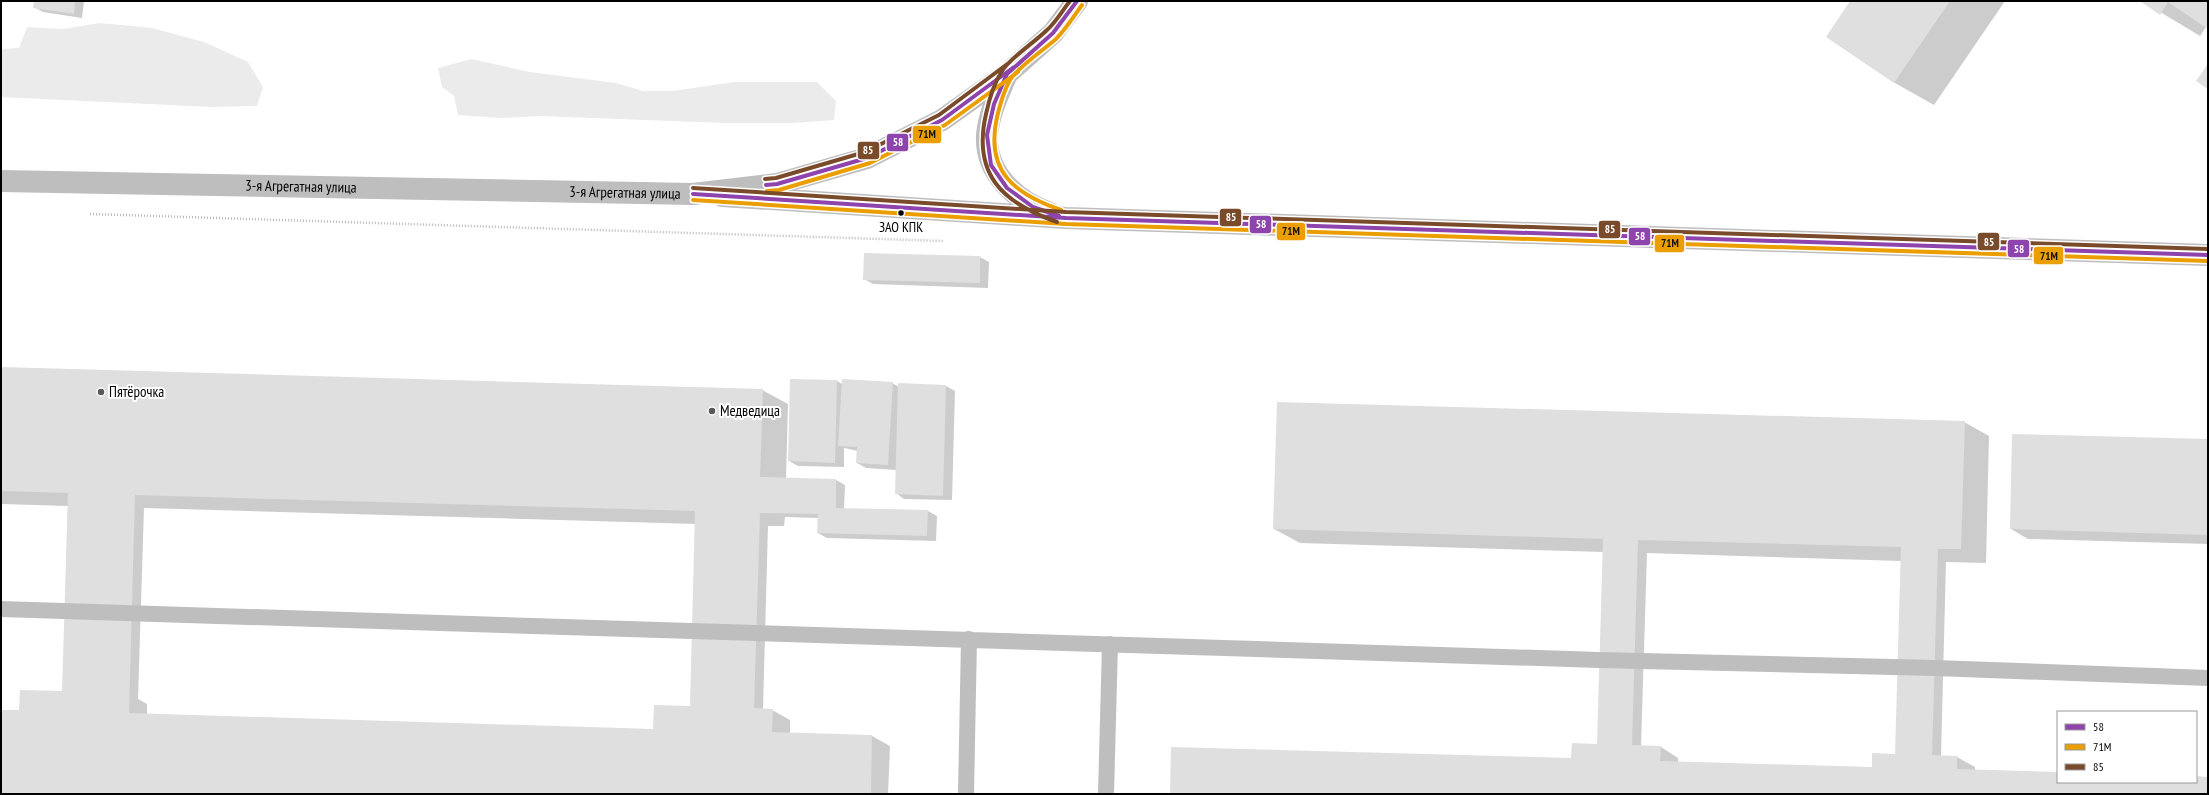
<svg xmlns="http://www.w3.org/2000/svg" width="2209" height="795" font-family="'PT Sans Narrow',sans-serif">
<style>
.green{fill:#ebebeb}
.shadow{fill:#0003;fill-rule:evenodd}
.building{fill:#dfdfdf;fill-rule:evenodd}
.lines{fill:none;stroke-linecap:round;stroke-linejoin:round}
.path{stroke:#b9b9b9;stroke-width:2.5;stroke-dasharray:1 2;stroke-linecap:butt}
.service{stroke:#bebebe;stroke-width:16}
.minor{stroke:#bebebe;stroke-width:22}
.tertiary{stroke:#bebebe;stroke-width:22}
.bus-1-casing{stroke:#fff;stroke-width:7}
.bus-2-casing{stroke:#fff;stroke-width:7}
.bus-3-casing{stroke:#fff;stroke-width:7}
.bus-1{stroke:#8e44ad;stroke-width:4}
.bus-2{stroke:#eb9e00;stroke-width:4}
.bus-3{stroke:#7a4b2a;stroke-width:4}
.bus-dot{fill:#000;stroke:#fff;stroke-width:1.5}
.poi-dot{fill:#595959;stroke:#fff;stroke-width:1.5}
.labels{text-anchor:middle;stroke-width:4;stroke-linejoin:round;paint-order:stroke}
.bus-label{font-size:14px;fill:#000;stroke:#fff}
.street-label{font-size:15px;fill:#000;stroke:#fff}
.poi-label{font-size:15px;fill:#000;stroke:#fff;text-anchor:start}
.line-badge{stroke:#fff;stroke-width:1.5}
.badge-label{font-size:11px;text-anchor:middle;font-weight:bold;fill:#fff}
.pale-badge-label{font-size:11px;text-anchor:middle;font-weight:bold;fill:#111}
</style>
<rect width="100%" height="100%" fill="#fff"/>
<!-- green -->
<path class="green" d="M100 23 152 28 204 42 248 62 263 87 257 106 212 107 1 97V49L19 48 27 27 63 29Z
M471 59 530 72 616 83 643 91H673L734 82H817L836 101 834 120 794 123H725L540 116 501 118 458 115 454 96 442 87 438 68Z"/>
<!-- shadow -->
<path class="shadow" d="M35 1H84L82 18 43 12 34 7Z
M1851 1H2005L1934 105 1895 83 1827 37Z
M2142 1H2208V28L2206 27 2200 36Z
M865 254 980 257 989 262 988 288 873 284 864 279Z
M1 368 762 390 788 404 786 478 836 480 845 485 844 509 928 511 937 516 936 541 827 538 818 533 819 518 785 517 784 526H768L763 709 772 710 790 720V734L872 736 890 746 888 794H1V711H20L63 692 68 506 1 504ZM144 508 696 524 693 707 654 730 147 715V704L138 699Z
M837 381 842 384 892 383 899 387 946 386 955 391 952 500 904 499 896 493V470L866 468 857 463 858 451 844 448V467L798 466 789 461Z
M1964 422 1989 436 1986 563 1946 562 1941 756 1957 757 1975 767V771L2058 773V782H2196V777L2208 778V794H1171L1572 759 1601 745 1604 552 1300 543 1274 529ZM1647 553 1901 561 1899 755 1873 768 1678 762V758L1661 747H1641Z
M2208 440V544L2028 539 2011 529Z"/>
<!-- building -->
<path class="building" d="M34 1H75L74 14 33 8Z
M1850 1H1950L1894 83 1826 37Z
M2140 1H2208V29L2168 2 2160 15Z
M2208 64V89L2196 81Z
M864 253 980 256V283L863 280Z
M1 367 763 389 760 477 836 479V508L928 510 927 536 817 533 818 514 760 513 754 708 773 709 772 732 872 735 871 794H1V710H19L20 690 62 691 68 493 1 491ZM135 495 695 511 690 706 654 705 653 729 129 713Z
M790 379 837 380 835 463 788 461Z
M842 379 893 382 888 465 856 463 857 447 838 446Z
M898 383 946 385 943 496 895 494Z
M1277 402 1965 421 1961 549H1938L1932 755 1957 756V769L2058 772V782H2196V776L2208 777V794H1170L1171 747 1571 758 1572 743 1597 744 1603 539 1273 529ZM1638 540 1901 547 1895 754 1872 753V767L1660 761 1661 746 1632 745Z
M2012 434 2208 439V535L2010 529Z"/>
<g class="lines">
<!-- path -->
<path class="path" d="M90 214 944 241"/>
<!-- service -->
<path class="service" d="M1 609 1599 660 1935 668 2208 678
M966 794 969 639
M1106 794 1110 644"/>
<!-- minor -->
<path class="minor" d="M1007 74C999 93 989 113 987 135 985 173 1016 201 1050 213
M722 196 1066 218 2208 255"/>
<!-- tertiary -->
<path class="tertiary" id="s1" d="M1 181 693 194 777 184 867 158 942 120 1007 74 1053 33 1077 1"/>
<!-- bus-1 casing -->
<g class="bus-1-casing">
<path id="bus-1" d="M766 185 777 184 867 158 942 120 1014 67
M693 194 1066 218 2208 255
M1059 216 1033 207 1007 188 991 165 987 135 994 104 1007 74 1053 33 1077 1"/>
</g>
<!-- bus-2 casing -->
<g class="bus-2-casing">
<path id="bus-2" d="M767 191 779 190 870 163 945 125 1018 72
M693 200 1066 224 2208 261
M1061 210C1014 194 985 171 997 117 1000 105 1004 88 1012 77 1024 63 1042 51 1056 39 1066 29 1074 16 1082 5"/>
</g>
<!-- bus-3 casing -->
<g class="bus-3-casing">
<path id="bus-3" d="M765 179 776 178 865 152 939 115 1010 62
M693 188 1066 212 2208 249
M1057 222C1003 203 972 175 986 114 989 100 994 83 1002 71 1010 58 1035 42 1047 30 1056 22 1062 11 1070 1"/>
</g>
<!-- bus-1 -->
<use href="#bus-1" class="bus-1"/>
<!-- bus-2 -->
<use href="#bus-2" class="bus-2"/>
<!-- bus-3 -->
<use href="#bus-3" class="bus-3"/>
</g>
<!-- markers -->
<circle class="bus-dot" cx="901" cy="213" r="3.5"/>
<g class="poi-dot">
<circle cx="101" cy="392" r="4"/>
<circle cx="712" cy="411" r="4"/>
</g>
<g class="labels">
<!-- bus labels -->
<g class="bus-label">
<text x="901" y="232">ЗАО КПК</text>
</g>
<!-- street labels -->
<g class="street-label">
<text dy="5" stroke="none"><textPath href="#s1" startOffset="300">3-я Агрегатная улица</textPath></text>
<text dy="5" stroke="none"><textPath href="#s1" startOffset="624">3-я Агрегатная улица</textPath></text>
</g>
<!-- poi labels -->
<g class="poi-label">
<text x="109" y="397">Пятёрочка</text>
<text x="720" y="416">Медведица</text>
</g>
</g>
<g class="line-badge">
<rect x="912" y="125" width="30" height="19" rx="4" fill="#eb9e00"/>
<rect x="886" y="133" width="23" height="19" rx="4" fill="#8e44ad"/>
<rect x="857" y="141" width="23" height="19" rx="4" fill="#7a4b2a"/>
<rect x="1219" y="208" width="23" height="19" rx="4" fill="#7a4b2a"/>
<rect x="1249" y="215" width="23" height="19" rx="4" fill="#8e44ad"/>
<rect x="1598" y="220" width="23" height="19" rx="4" fill="#7a4b2a"/>
<rect x="1276" y="222" width="30" height="19" rx="4" fill="#eb9e00"/>
<rect x="1628" y="227" width="23" height="19" rx="4" fill="#8e44ad"/>
<rect x="1977" y="232" width="23" height="19" rx="4" fill="#7a4b2a"/>
<rect x="1654" y="234" width="31" height="19" rx="4" fill="#eb9e00"/>
<rect x="2007" y="239" width="23" height="19" rx="4" fill="#8e44ad"/>
<rect x="2033" y="246" width="31" height="19" rx="4" fill="#eb9e00"/>
</g>
<g class="badge-label">
<text x="898" y="146">58</text>
<text x="868" y="154">85</text>
<text x="1231" y="221">85</text>
<text x="1261" y="228">58</text>
<text x="1610" y="233">85</text>
<text x="1640" y="240">58</text>
<text x="1989" y="246">85</text>
<text x="2019" y="253">58</text>
</g>
<g class="pale-badge-label">
<text x="927" y="138">71М</text>
<text x="1291" y="235">71М</text>
<text x="1670" y="247">71М</text>
<text x="2049" y="260">71М</text>
</g>
<!-- border -->
<rect width="2209" height="795" fill="none" stroke="#000000" stroke-width="4"/>
<!-- legend -->
<rect x="2057" y="711" width="140" height="72" fill="#ffffff" stroke="#999999"/>
<rect x="2065" y="724" width="20" height="6" fill="#8e44ad" stroke="#999999"/>
<text x="2093" y="731" font-size="12" fill="#000000">58</text>
<rect x="2065" y="744" width="20" height="6" fill="#eb9e00" stroke="#999999"/>
<text x="2093" y="751" font-size="12" fill="#000000">71М</text>
<rect x="2065" y="764" width="20" height="6" fill="#7a4b2a" stroke="#999999"/>
<text x="2093" y="771" font-size="12" fill="#000000">85</text>
</svg>
